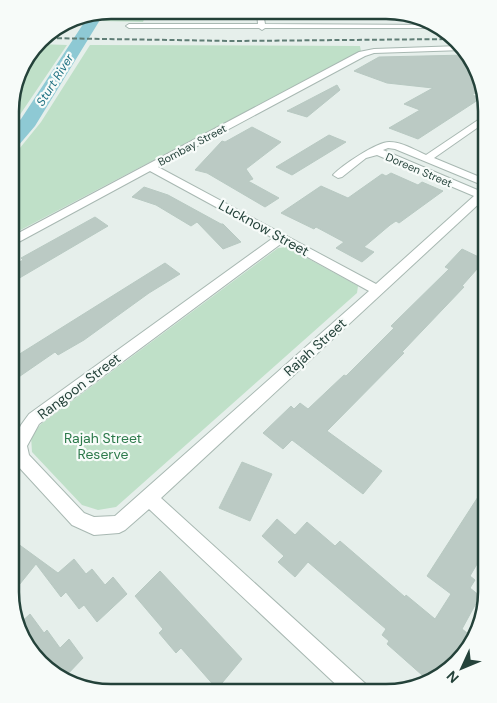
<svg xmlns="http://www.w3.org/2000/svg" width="497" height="703" font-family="'DM Sans',sans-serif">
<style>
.green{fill:#bfe0c8}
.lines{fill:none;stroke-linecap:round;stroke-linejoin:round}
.river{fill:#8ec9d4;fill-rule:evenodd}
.building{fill:#bbcac4;stroke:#b8c9c2}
.minor-casing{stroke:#a8b8b2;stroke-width:2}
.minor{fill:#fff;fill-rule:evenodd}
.rail{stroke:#5f7d75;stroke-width:2;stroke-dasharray:5 2.5;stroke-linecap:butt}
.labels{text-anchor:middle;stroke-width:4.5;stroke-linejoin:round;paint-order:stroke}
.far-street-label{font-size:11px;fill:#24423a;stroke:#f7fbf9}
.far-water-label{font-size:12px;font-style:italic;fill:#1c6f80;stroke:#f7fbf9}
.street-label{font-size:14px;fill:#24423a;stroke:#f7fbf9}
.park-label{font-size:14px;fill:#2d7a4b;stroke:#f7fbf9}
.rim{fill:none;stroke:#24423a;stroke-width:2.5}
</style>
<rect width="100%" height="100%" fill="#e6efeb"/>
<!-- green -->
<path class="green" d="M146 14 143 22 102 21 106 15Z
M37 44 67 45 11 128C11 93 14 72 37 44Z
M90 45 360 46 361 51 11 235V159L41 122Z
M287 247 358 286 357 293 116 507 98 510 82 505 32 452 31 436 41 424 278 248Z"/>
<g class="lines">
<!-- river -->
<path class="river" d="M89 15H103L35 126 18 146 11 148V130L21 119Z"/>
</g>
<!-- building -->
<path class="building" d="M467 55 477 67 482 89 472 95 481 98 418 139 389 128 420 110 404 104 433 88 387 83 354 71 379 57Z
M337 85 340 90 307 117 287 111Z
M252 127 281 142 246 169 253 179 248 181 279 198 265 207 207 173 195 170 222 141 225 142Z
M329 135 346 142 292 175 276 167Z
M391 173 418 185 422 182 443 191 399 223 396 221 390 225 364 247 374 252 362 262 336 248 344 242 316 227 314 229 281 213 321 186 348 198 382 174 386 176Z
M144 187 168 195 221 224H223L241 242 223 249 197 222 191 226 156 205 132 197Z
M95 217 108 226 11 283V267L23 260 21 258Z
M462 249 485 260 462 286 464 287 402 352 404 353 327 431 382 471 363 494 292 440 283 449 263 433 291 406 294 409 300 403 308 409 344 375 346 376 394 328 391 326 449 269 445 267Z
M165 263 180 274 149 293 84 340 58 355 55 352 10 383V360Z
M242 462 272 474 250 521 219 508Z
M487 483V547L470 576 475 580 470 588 480 596 462 629 471 636 458 659 431 683 387 644 389 641 382 635 386 629 366 612 308 562 295 577 278 562 284 556 262 536 277 519 295 535 307 522 335 546 340 541 405 597 406 595 435 619 451 594 427 576Z
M10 538 58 573 74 559 86 574 92 569 105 585 113 577 127 594 97 622 84 605 79 609 66 592 61 597 36 564 11 595Z
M160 571 242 659 217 689 181 648 176 653 159 633 163 629 135 596Z
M30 614 44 633 47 630 60 648 69 639 83 658 64 678 50 672 20 637 18 625Z"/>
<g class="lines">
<!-- minor casing -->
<g class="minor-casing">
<path id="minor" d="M257 13H263L265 24 434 25 441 28H265L262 30 259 28H129L126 26 129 24H258Z
M460 46 463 50 374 53 365 56 158 167 376 284 474 196 377 155 366 158 342 177 338 178 333 175C342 165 377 142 389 142 402 142 415 150 426 155L487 114V121L434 158 487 180V187L395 149 388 148 383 150 487 194V201L483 200 161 498 368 686 372 693H345L149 509 125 530 119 533 94 535 72 525 16 464 11 446 21 425 29 414 273 238 150 171 15 244H11V237L359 52 374 49ZM282 243 369 291 115 516 94 517 84 513 29 455 27 446 39 424Z"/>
</g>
<!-- minor -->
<use href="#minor" class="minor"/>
<!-- rail -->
<path class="rail" d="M42 38 234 41 454 39"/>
</g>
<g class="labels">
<!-- far-street labels -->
<g class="far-street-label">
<text transform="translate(192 145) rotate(-28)" y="4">Bombay Street</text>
<text transform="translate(419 170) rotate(23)" y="4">Doreen Street</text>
</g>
<!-- far-water labels -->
<g class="far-water-label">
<text transform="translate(55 80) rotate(-58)" y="4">Sturt River</text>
</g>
<!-- street labels -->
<g class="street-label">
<text transform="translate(264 228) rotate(29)" y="5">Lucknow Street</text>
<text transform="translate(315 347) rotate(-42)" y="5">Rajah Street</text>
<text transform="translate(79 386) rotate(-37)" y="5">Rangoon Street</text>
</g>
<!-- park labels -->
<g class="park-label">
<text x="103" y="443">Rajah Street<tspan x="103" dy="16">Reserve</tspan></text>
</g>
</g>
<!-- crop -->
<path d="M0 0H497V703H0ZM111 19H386A92 92 0 0 1 478 111V592A92 92 0 0 1 386 684H111A92 92 0 0 1 19 592V111A92 92 0 0 1 111 19Z" fill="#f7fbf9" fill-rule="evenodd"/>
<path class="rim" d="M111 19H386A92 92 0 0 1 478 111V592A92 92 0 0 1 386 684H111A92 92 0 0 1 19 592V111A92 92 0 0 1 111 19Z"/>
<!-- north arrow -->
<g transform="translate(462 668) rotate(226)" stroke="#f7fbf9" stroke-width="4" paint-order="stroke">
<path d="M0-4L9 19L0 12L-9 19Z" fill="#24423a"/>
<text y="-8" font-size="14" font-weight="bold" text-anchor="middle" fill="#24423a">N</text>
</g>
</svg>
